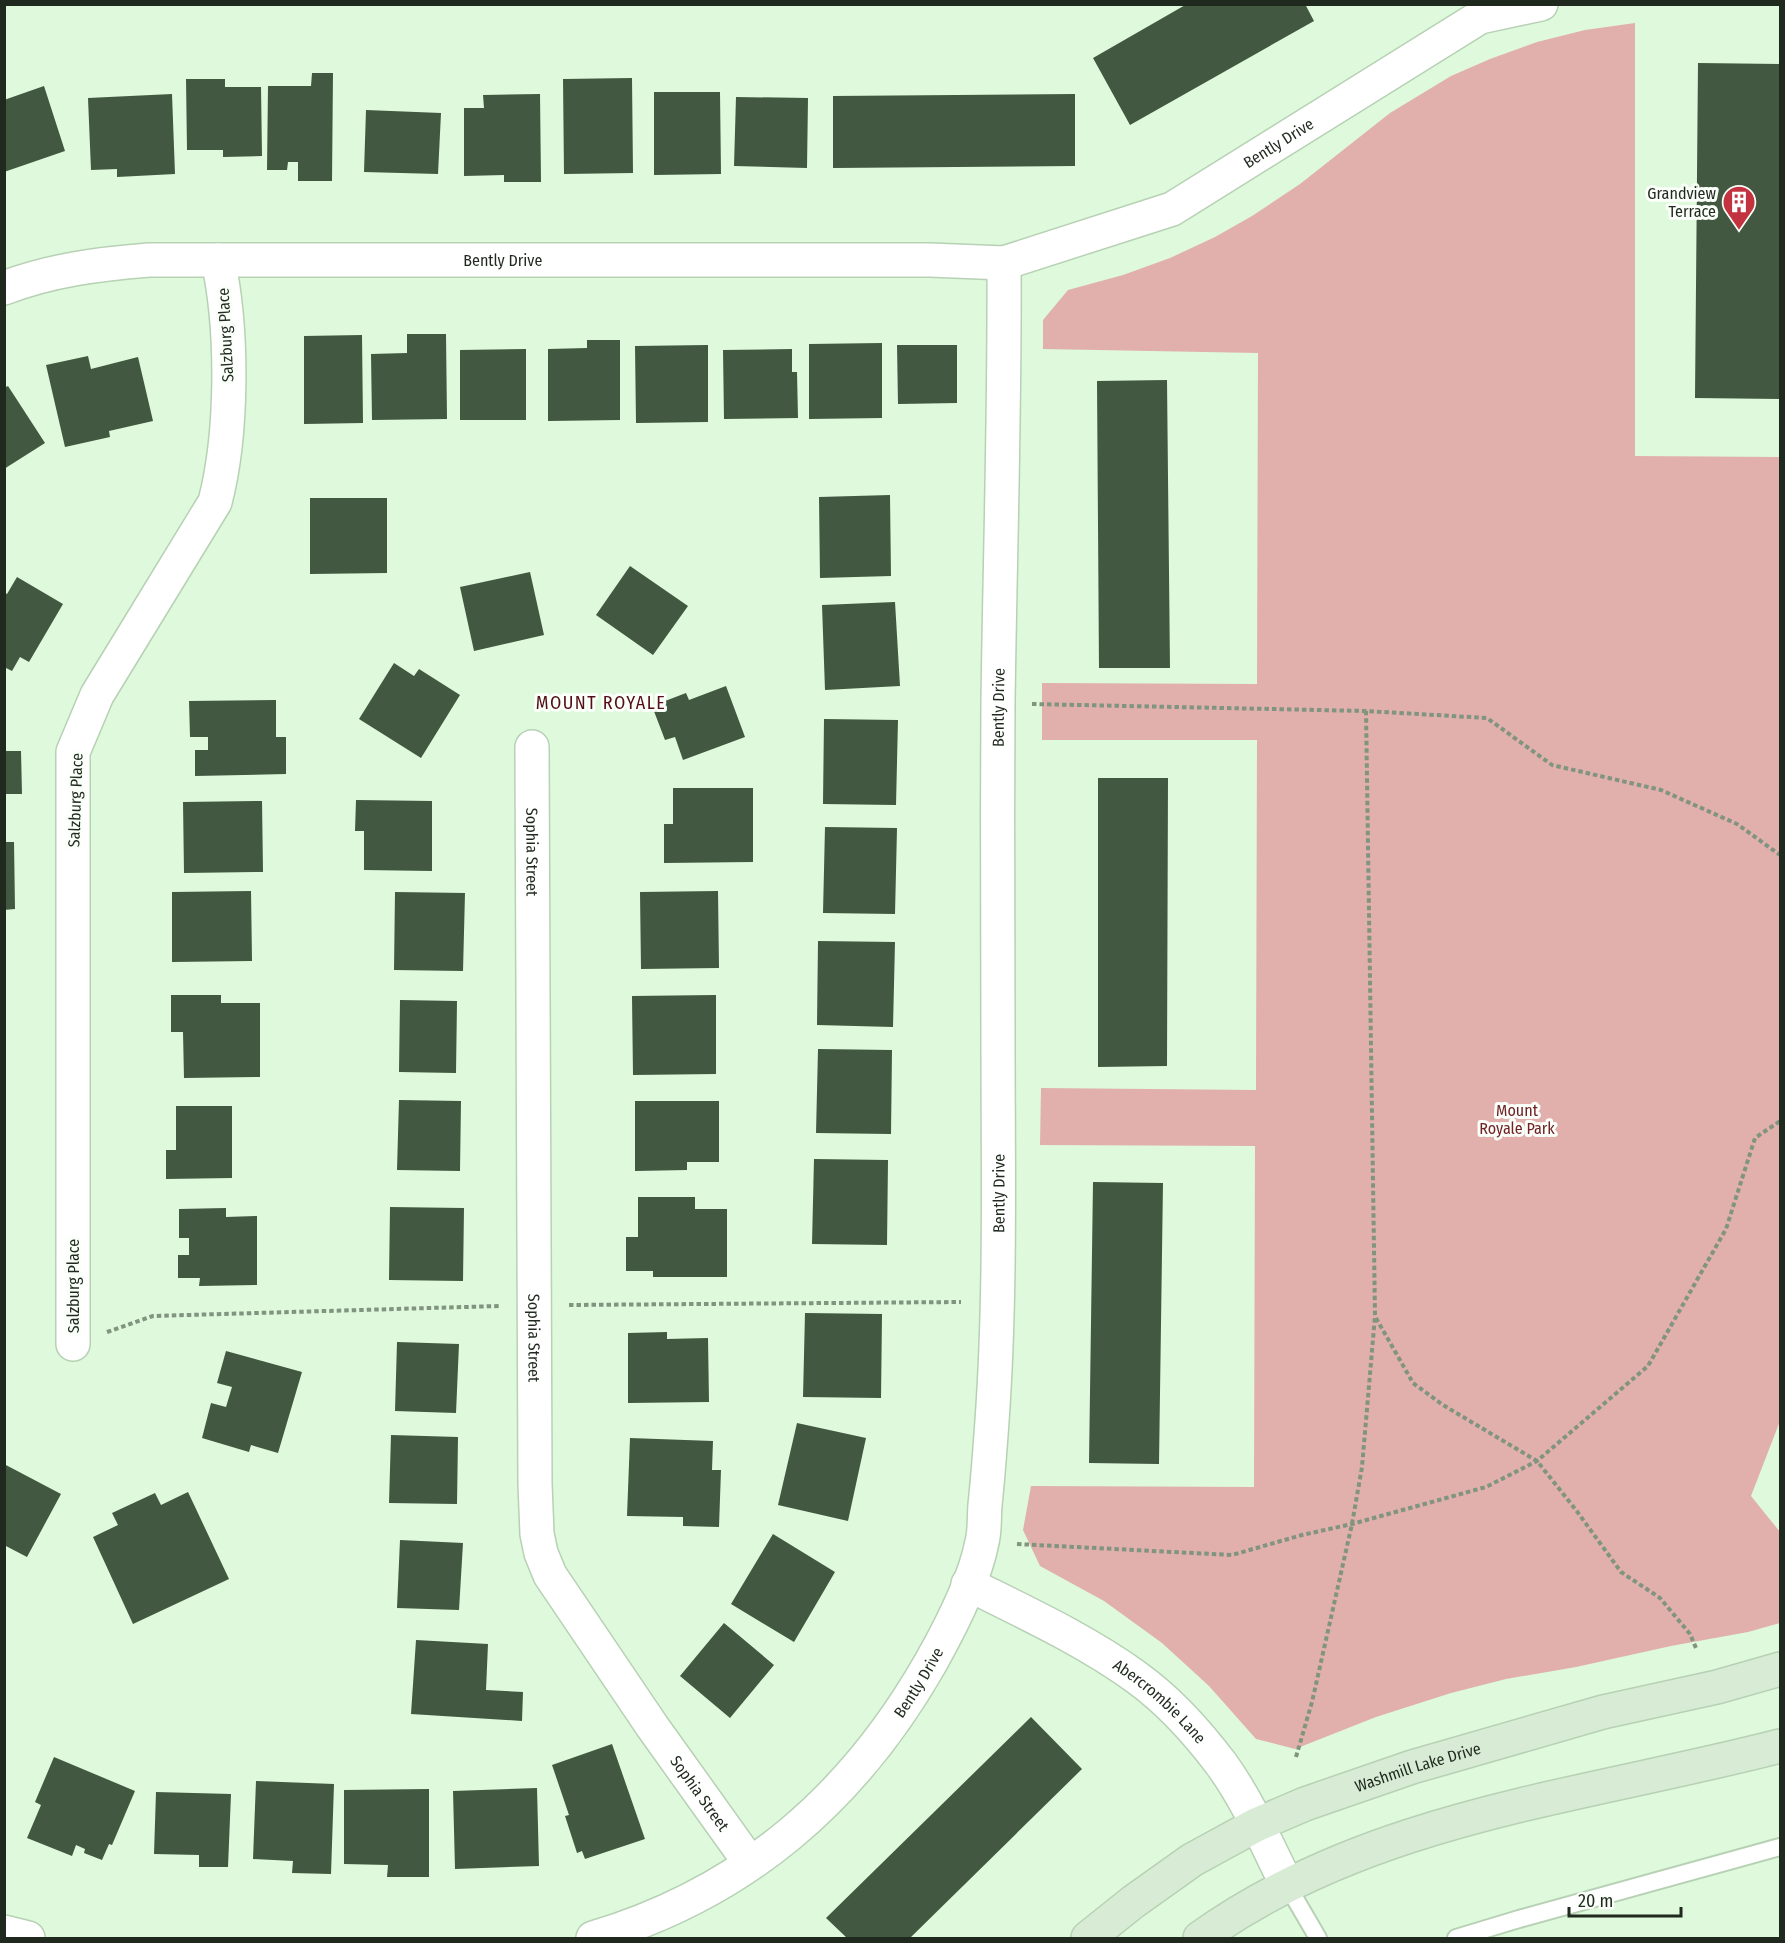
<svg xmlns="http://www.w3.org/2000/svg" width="1785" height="1943" font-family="'Fira Sans Condensed',sans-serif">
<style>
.green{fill:#e1b0ad}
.building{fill:#425840}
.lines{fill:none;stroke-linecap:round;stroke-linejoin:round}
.lane-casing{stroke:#b7d1b4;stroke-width:20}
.street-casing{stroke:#b7d1b4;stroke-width:36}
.secondary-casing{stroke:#b7d1b4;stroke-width:36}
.path{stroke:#81947f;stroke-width:4;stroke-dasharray:4.5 3;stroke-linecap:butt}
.lane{stroke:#fff;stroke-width:16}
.street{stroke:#fff;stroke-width:33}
.secondary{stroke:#d7ebd5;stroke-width:33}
.labels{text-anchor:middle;stroke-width:6;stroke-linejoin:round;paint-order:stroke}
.street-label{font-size:16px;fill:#1f291e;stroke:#fafff9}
.poi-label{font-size:16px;fill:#1f291e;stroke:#fafff9;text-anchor:end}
.park-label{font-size:16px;fill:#722126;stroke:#fafff9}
.neighbourhood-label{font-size:18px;letter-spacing:1.5px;fill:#530d14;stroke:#fafff9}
</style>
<rect width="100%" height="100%" fill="#def9db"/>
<!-- green -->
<path class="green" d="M1635 23V456L1780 457V1421L1751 1496 1780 1532V1623L1748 1632 1671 1646 1576 1667 1506 1679 1451 1693 1376 1717 1295 1749 1256 1739 1209 1686 1162 1643 1104 1601 1040 1566 1023 1530 1031 1486 1254 1487 1255 1146 1040 1145 1041 1088 1256 1090 1257 740H1042V683L1257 684 1258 353 1043 349V320L1068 290 1123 275 1170 258 1215 237 1252 216 1300 184 1390 113 1451 76 1490 59 1537 42 1585 30Z"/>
<!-- building -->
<path class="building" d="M1187 4H1305L1314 21 1130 125 1093 58Z
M1698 63 1780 64V399L1695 398Z
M312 73H333L332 181H298V162H288L287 170H267L268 86H311Z
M632 78 633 173 564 174 563 79Z
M186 79H225V87H261L262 156 223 157V150H187Z
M44 86 65 151 4 172V100Z
M654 92H720L721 174 654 175Z
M172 94 175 174 117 177V169L91 170 88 98Z
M540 94 541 182H504V175L464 176V108H484L483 95Z
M1075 94V166L833 168V96Z
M736 97 808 98 807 168 734 166Z
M366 110 441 113 438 174 364 172Z
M407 334H446L447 419 372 420 371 354 407 353Z
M362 335 363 423 304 424V336Z
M587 340H620V420L548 421V349L587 348Z
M882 343V418L809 419V344Z
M708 345V422L636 423 635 346Z
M897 345H957V403L898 404Z
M526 349V420H460V350Z
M792 349V372H797L798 418 724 419 723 350Z
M88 356 91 369 138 357 153 421 109 431 110 437 65 447 46 365Z
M1167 380 1170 668H1099L1097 381Z
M8 386 45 443 4 469V388Z
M890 495 891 576 820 578 819 497Z
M310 498H387V573L310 574Z
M630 566 688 606 653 655 596 615Z
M530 572 544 635 474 651 460 587Z
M17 577 63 604 29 662 20 657 12 671 4 667V592L7 594Z
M895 602 900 686 825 690 822 605Z
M394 663 414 676 419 669 460 695 421 758 359 719Z
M726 686 745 737 683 760 675 737 665 740 652 706 686 693 689 700Z
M276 700V737H286V774L195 776V750H208V737H190L189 701Z
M824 719 898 720 896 805 823 804Z
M5 751H21L22 794H5Z
M1098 778H1168L1167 1066 1098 1067Z
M673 788H753V862L664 863V824H673Z
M356 800 432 801V871L364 870V831H355Z
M262 801 263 872 184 873 183 802Z
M825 827 897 828 895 914 823 913Z
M4 842H14L15 909 4 910Z
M251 891 252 961 172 962V892Z
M718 891 719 968 641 969 640 892Z
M395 892 465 893 463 971 394 970Z
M818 941 895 942 893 1027 817 1025Z
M171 995H221V1003H260V1077L184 1078 183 1032H171Z
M716 995V1074L633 1075 632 996Z
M400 1000 457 1001 456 1073 399 1072Z
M818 1049 892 1050 891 1134 816 1133Z
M399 1100 461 1101 460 1171 397 1170Z
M635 1101H719V1162H687V1170L635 1171Z
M176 1106H232V1178L166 1179V1150H176Z
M814 1159 888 1160 887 1245 812 1244Z
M1093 1182 1163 1183 1159 1464 1089 1463Z
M638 1197H695V1209H727V1277H653V1271H626V1237H638Z
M390 1207 464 1208 463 1281 389 1280Z
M226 1208V1217L257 1216V1285L199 1286 200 1278H178V1255H189V1238H179V1209Z
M805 1313 882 1314 881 1398 803 1397Z
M667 1332V1339L708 1338 709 1402 628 1403V1333Z
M397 1342 459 1344 456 1413 395 1411Z
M226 1351 302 1372 278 1453 251 1445 249 1452 202 1438 211 1403 226 1407 232 1387 217 1383Z
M797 1423 866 1438 848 1521 778 1505Z
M391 1435 458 1437 457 1504 389 1503Z
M630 1438 713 1441 712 1470H721L719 1527 683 1526V1517L627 1516Z
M4 1464 61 1494 27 1557 4 1545Z
M188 1492 229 1579 133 1624 93 1537 118 1525 112 1513 155 1493 161 1505Z
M773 1534 835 1572 794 1642 731 1604Z
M400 1540 463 1543 459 1610 397 1608Z
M724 1623 774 1665 730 1718 680 1676Z
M416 1640 488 1644 486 1690 523 1692 522 1721 411 1714Z
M1031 1717 1082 1769 910 1938H847L826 1918Z
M612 1744 645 1839 585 1859 582 1851 577 1853 565 1816 569 1815 552 1765Z
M54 1757 135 1791 112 1845 109 1844 102 1860 84 1853 85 1849 76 1845 72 1856 27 1838 41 1805 35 1802Z
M256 1781 334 1784 331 1874 292 1873 293 1861 253 1859Z
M537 1788 539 1866 455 1869 453 1791Z
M429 1789V1877H387L388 1865 344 1864V1790Z
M156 1792 231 1794 228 1867H199V1855L154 1854Z"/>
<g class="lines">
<!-- lane casing -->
<g class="lane-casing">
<path id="lane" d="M1287 1885 1318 1938
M1456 1938 1519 1919 1780 1847"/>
</g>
<!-- street casing -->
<g class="street-casing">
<g id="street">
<path id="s1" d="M4 288C51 270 99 264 149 260H930L1004 263 1172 209 1480 17 1541 4"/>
<path id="s2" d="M532 747 535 1484 537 1534 541 1553 550 1575 652 1726 750 1863"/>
<path d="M73 1344V752L97 695 215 502C233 433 233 329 218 260"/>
<path id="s3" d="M968 1584C1024 1612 1085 1640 1136 1677 1168 1700 1198 1733 1222 1765 1248 1801 1267 1845 1287 1885"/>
<path d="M4 1932 28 1938"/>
<path id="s4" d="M593 1938C744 1893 853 1799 931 1662 949 1630 975 1579 982 1542 985 1531 984 1517 985 1505 988 1477 990 1449 992 1421 1001 1294 998 1166 998 1038 998 926 997 814 998 702 1000 556 1005 409 1004 263"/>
</g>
</g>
<!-- secondary casing -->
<g class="secondary-casing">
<g id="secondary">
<path id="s5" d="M1088 1938 1133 1902 1192 1860 1256 1825 1305 1804 1412 1767 1603 1712 1717 1687 1780 1669"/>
<path d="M1200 1938C1370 1816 1583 1797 1780 1746"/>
</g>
</g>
<!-- path -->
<path class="path" d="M1032 704 1366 711 1487 718 1552 765 1661 790 1737 824 1780 855
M569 1305 961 1302
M1376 1318 1413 1383 1443 1405 1537 1461 1576 1510 1621 1572 1660 1598 1690 1634 1696 1648
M107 1332 153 1316 499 1306
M1017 1544 1232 1555 1302 1535 1352 1524 1486 1487 1537 1461 1648 1366 1726 1229 1755 1138 1780 1121
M1296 1757 1312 1702 1352 1524 1362 1467 1375 1316 1366 711"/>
<!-- lane -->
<use href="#lane" class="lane"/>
<!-- street -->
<use href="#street" class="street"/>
<!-- secondary -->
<use href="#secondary" class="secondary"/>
</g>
<!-- icons -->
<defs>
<g id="building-pin" transform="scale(1.725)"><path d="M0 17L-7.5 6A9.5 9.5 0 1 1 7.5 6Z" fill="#c3333f" stroke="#fafff9"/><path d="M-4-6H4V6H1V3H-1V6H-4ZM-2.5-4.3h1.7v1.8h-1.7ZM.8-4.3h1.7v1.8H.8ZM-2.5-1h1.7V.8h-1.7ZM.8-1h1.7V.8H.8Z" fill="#fff"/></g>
</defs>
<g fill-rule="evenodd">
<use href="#building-pin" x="1739" y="202"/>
</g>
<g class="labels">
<!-- street labels -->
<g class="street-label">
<text dy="6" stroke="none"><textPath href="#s1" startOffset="1305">Bently Drive</textPath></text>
<text dy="6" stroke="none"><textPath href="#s1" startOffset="502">Bently Drive</textPath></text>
<text transform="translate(225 335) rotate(-93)" y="6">Salzburg Place</text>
<text dy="6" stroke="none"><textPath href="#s4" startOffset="1414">Bently Drive</textPath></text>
<text transform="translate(75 800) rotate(-88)" y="6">Salzburg Place</text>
<text dy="6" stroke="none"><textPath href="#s2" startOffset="105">Sophia Street</textPath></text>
<text dy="6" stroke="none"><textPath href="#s4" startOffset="928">Bently Drive</textPath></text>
<text transform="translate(73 1286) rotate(-90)" y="6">Salzburg Place</text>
<text dy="6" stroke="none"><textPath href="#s2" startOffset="591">Sophia Street</textPath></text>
<text dy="6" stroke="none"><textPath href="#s4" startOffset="424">Bently Drive</textPath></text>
<text dy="6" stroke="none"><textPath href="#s3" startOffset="226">Abercrombie Lane</textPath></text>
<text dy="6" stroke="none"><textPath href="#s5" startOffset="375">Washmill Lake Drive</textPath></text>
<text dy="6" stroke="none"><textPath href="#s2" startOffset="1095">Sophia Street</textPath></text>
</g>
<!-- poi labels -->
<g class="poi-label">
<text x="1716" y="199">Grandview<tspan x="1716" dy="18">Terrace</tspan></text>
</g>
<!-- park labels -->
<g class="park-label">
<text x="1517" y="1116">Mount<tspan x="1517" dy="18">Royale Park</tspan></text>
</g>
<!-- neighbourhood labels -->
<g class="neighbourhood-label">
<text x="601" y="709">MOUNT ROYALE</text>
</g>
</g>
<!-- border -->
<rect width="1785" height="1943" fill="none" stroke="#1f291e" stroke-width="12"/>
<!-- scale -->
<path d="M1569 1907v9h112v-9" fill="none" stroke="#1f291e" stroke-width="3"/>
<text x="1578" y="1907" font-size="18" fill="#1f291e" stroke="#fafff9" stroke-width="4.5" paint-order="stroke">20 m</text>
</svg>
